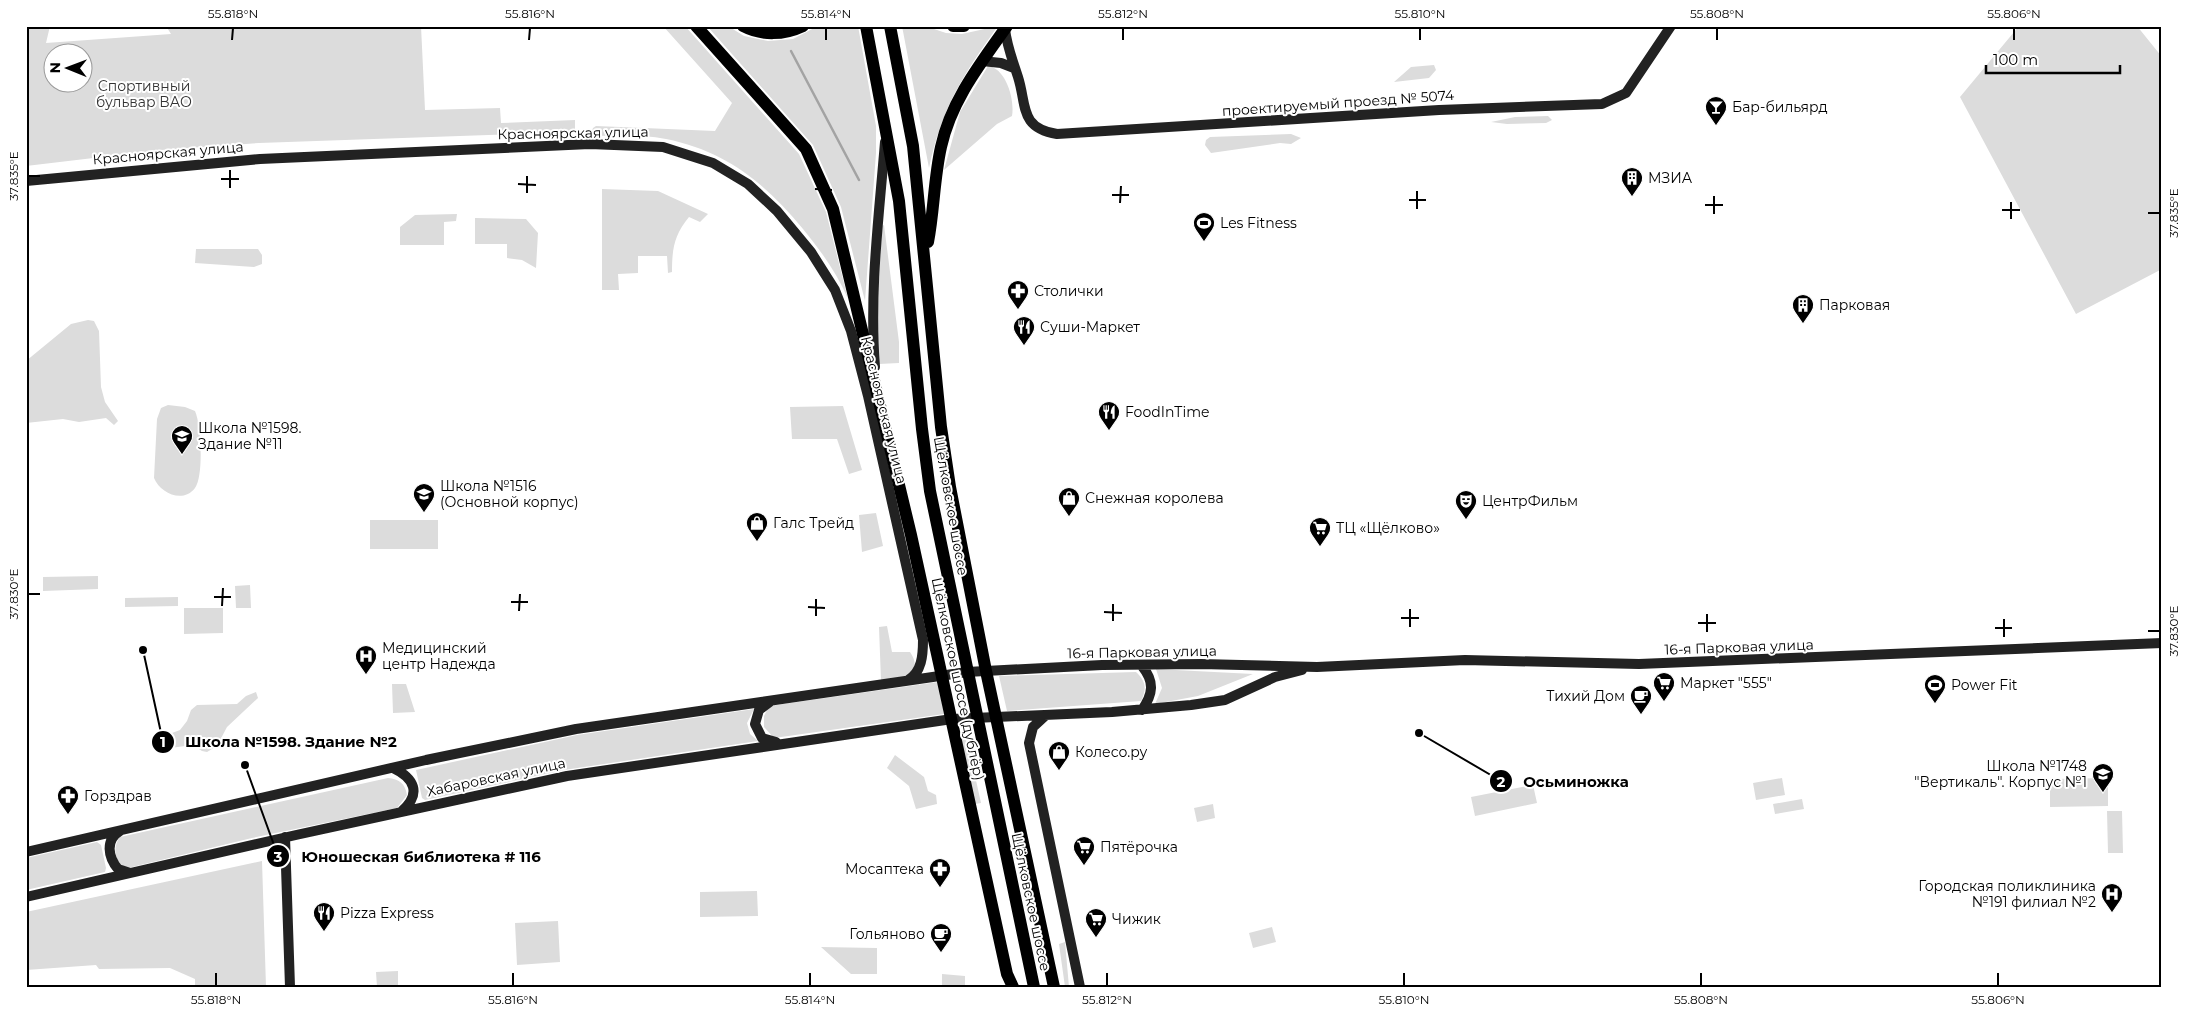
<svg xmlns="http://www.w3.org/2000/svg" width="2188" height="1013" font-family="Montserrat,sans-serif">
<style>
.green{fill:#dcdcdc;fill-rule:evenodd}
.lines{fill:none;stroke-linecap:round;stroke-linejoin:round}
.stream{stroke:#a3a3a3;stroke-width:2.5}
.secondary{stroke:#222;stroke-width:10}
.primary{stroke:#000;stroke-width:12}
.ticks{fill:none;stroke:#000;stroke-width:2}
.labels{text-anchor:middle;stroke-width:4;stroke-linejoin:round;paint-order:stroke}
.park-label{font-size:14px;fill:#333;stroke:#fff}
.street-label{font-size:14px;fill:#000;stroke:#fff}
.poi-label{font-size:14px;fill:#000;stroke:#fff;text-anchor:start}
.leader{fill:none;stroke:#000;stroke-width:2}
.callout-dot{fill:#000;stroke:#fff;stroke-width:2}
.mark-label{font-size:15px;text-anchor:middle;font-weight:bold;fill:#fff}
.callout-label{font-size:15px;text-anchor:middle;font-weight:bold;fill:#000;stroke:#fff;stroke-width:4;stroke-linejoin:round;paint-order:stroke}
.neatline{fill:none;stroke:#000;stroke-width:2}
.ticks-label{font-size:12px;text-anchor:middle;fill:#000}
</style>
<rect width="100%" height="100%" fill="#fff"/>
<!-- green -->
<path class="green" d="M26 26H50L46 43 171 34 166 26H421L425 110 500 108 501 123 575 120V132L259 143 161 150 26 166ZM52 52H82V82H52Z
M663 26H685L799 154 826 212 848 299C837 273 821 251 803 229 765 183 726 151 666 139 641 134 615 136 590 136L593 128 596 126 715 131 732 103Z
M707 26H728L744 36 768 41 793 39 818 26H858L876 126V153L865 301 841 207 813 145Z
M902 26H925L946 33 962 34 998 26C963 75 942 107 929 168Z
M2019 26H2137L2162 57V269L2076 314 1960 97Z
M1434 65 1436 70 1429 78 1394 82 1411 67Z
M988 66C1006 68 1015 100 1012 116L997 124 944 170 960 112Z
M1548 116 1552 120 1546 123 1507 124 1491 122 1515 117Z
M1291 134 1301 138 1291 144 1280 143 1211 153 1205 145 1206 140 1210 137Z
M602 189 658 191 708 214 700 222 689 217C674 235 672 249 672 272L668 273 667 256H638V273L618 274 619 290H602Z
M457 214 456 221 444 222V245H400V227L415 215Z
M475 218 526 219 538 233 536 268 522 260 507 258V244H475Z
M884 225 899 342V363L879 364 876 339 882 226Z
M196 249H258L262 255V264L254 267 195 263Z
M88 320 94 321 99 331 101 387 105 402 118 421 114 425 106 418 79 422 63 419 26 423V361L71 324Z
M168 405 185 407 195 411C201 424 204 476 195 488 183 504 160 493 154 478L157 419 161 408Z
M843 406 862 470 849 474 837 439H792L790 407Z
M876 513 883 546 862 552 859 515Z
M370 520H438V549H370Z
M98 576V589L43 591V577Z
M250 585 251 608H236L235 586Z
M178 597V606L125 607V598Z
M184 608H223V633L184 634Z
M887 626 892 652H910C926 675 897 679 881 681L879 627Z
M1156 669 1253 674 1198 696 1155 704 1162 688Z
M1136 672C1146 681 1147 689 1141 701L1007 711 999 676Z
M938 682 944 714 774 738 764 727V716L769 706Z
M392 684H406L415 712 393 713Z
M256 692 258 698 227 727 217 746 207 752 202 751 193 745 170 748 165 747 164 736 180 730 187 721 191 710 197 705 237 704 246 696Z
M754 709 747 723 750 734 758 741 564 770 425 800 422 798 416 770 577 735Z
M959 734 964 736 968 744 981 803 975 804Z
M895 755 924 777 928 791 936 795 937 804 916 809 909 786 887 768Z
M388 778C399 779 405 783 407 795L397 808 252 838 128 868C114 864 112 847 120 837Z
M1782 778 1785 795 1756 800 1753 783Z
M2108 778V806L2050 807V779Z
M1533 785 1537 803 1475 816 1471 797Z
M1802 799 1804 809 1775 814 1773 804Z
M1213 804 1215 818 1197 822 1194 808Z
M2107 811H2122L2123 853H2108Z
M97 842 101 845 106 868 105 872 26 890V858Z
M262 861 266 987H195V979L170 968 99 969 96 965 26 970V912Z
M757 891 758 916 700 917V892Z
M558 921 560 962 517 965 515 923Z
M1272 927 1276 942 1253 948 1249 933Z
M1065 942 1069 987H1065L1059 944Z
M821 947 877 948V974H851Z
M398 971V987H377L376 972Z
M942 974 965 976V987H942Z"/>
<g class="lines">
<!-- stream -->
<path class="stream" d="M791 51 859 180"/>
<!-- secondary -->
<path class="secondary" d="M1005 29C1007 47 1013 61 1018 77 1027 105 1019 128 1057 134L1439 110 1602 104 1626 93 1671 26
M982 61 1001 63 1014 68
M26 181 260 159 590 144 663 147 713 163 748 184 777 211 811 252 835 290 851 331 868 396 923 640C923 655 922 672 908 680
M875 367C869 292 879 217 885 142
M771 701 759 710 755 724 762 738 776 742
M1142 710C1153 694 1155 682 1142 666
M1046 715 1033 727 1029 743 1080 987
M393 768C414 778 422 793 402 811
M120 831C105 840 108 857 118 869L130 873
M285 837 290 987
M26 852 426 760 576 729 967 672 1102 665 1201 664 1317 667 1465 660 1639 664 2162 643
M26 897 296 835 567 776 952 719 1112 712 1191 705 1225 700 1275 677 1302 670"/>
<!-- primary -->
<path class="primary" d="M696 26 806 149 833 209 911 535 1007 974 1013 987
M743 26C762 36 784 35 803 26
M866 26 899 201 922 429 930 491 1034 987
M890 26 913 146 941 427 950 487 986 671 1054 987
M953 26H964
M928 242C934 211 934 178 941 147 951 101 980 64 1007 26"/>
</g>
<!-- ticks -->
<path class="ticks" d="M232 40 233 28M529 40 530 28M826 40V28M1123 40V28M1420 40V28M1717 40V28M2014 40V28M28 176H40M221 179H239M518 184 536 185M230 188V170M815 189 832 190M527 193V176M1112 195H1129M823 198 824 181M1409 200H1426M1120 203 1121 186M1705 205H1723M1417 209V191M2002 210H2020M2148 213H2160M1714 214V196M2011 219V202M28 594H40M214 597H231M511 602H528M222 606 223 588M808 607 825 608M519 611 520 594M1104 612 1122 613M816 616V599M1401 618H1419M1113 621V604M1698 623H1716M1410 627V609M1995 628H2012M2148 631H2160M1707 632V614M2004 637V619M216 986V973M513 986V973M810 986V973M1107 986V973M1404 986V973M1701 986V973M1998 986V973"/>
<!-- icons -->
<defs>
<g id="bar-pin" transform="scale(1.125)"><path d="M0 17L-7.5 6A9.5 9.5 0 1 1 7.5 6Z" fill="#000" stroke="#fff"/><path d="M-6-5H6L.8 .8V4.5H3.5V6h-7V4.5H-.8V.8Z" fill="#fff"/></g>
<g id="building-pin" transform="scale(1.125)"><path d="M0 17L-7.5 6A9.5 9.5 0 1 1 7.5 6Z" fill="#000" stroke="#fff"/><path d="M-4-6H4V6H1V3H-1V6H-4ZM-2.5-4.3h1.7v1.8h-1.7ZM.8-4.3h1.7v1.8H.8ZM-2.5-1h1.7V.8h-1.7ZM.8-1h1.7V.8H.8Z" fill="#fff"/></g>
<g id="stadium-pin" transform="scale(1.125)"><path d="M0 17L-7.5 6A9.5 9.5 0 1 1 7.5 6Z" fill="#000" stroke="#fff"/><path d="M0-5a6.5 5 0 1 0 0 10a6.5 5 0 1 0 0-10ZM-3.5-1.8h7v3.6h-7Z" fill="#fff"/></g>
<g id="pharmacy-pin" transform="scale(1.125)"><path d="M0 17L-7.5 6A9.5 9.5 0 1 1 7.5 6Z" fill="#000" stroke="#fff"/><path d="M-2-6h4v4h4v4h-4v4h-4v-4h-4v-4h4Z" fill="#fff"/></g>
<g id="restaurant-pin" transform="scale(1.125)"><path d="M0 17L-7.5 6A9.5 9.5 0 1 1 7.5 6Z" fill="#000" stroke="#fff"/><path d="M-5-6h1v4h1v-4h1v4h1v-4h1v5L-1.5 .5V6h-2V.5L-5-1ZM5-6V6H3V1.5H1.5Q1.5-4 5-6Z" fill="#fff"/></g>
<g id="school-pin" transform="scale(1.125)"><path d="M0 17L-7.5 6A9.5 9.5 0 1 1 7.5 6Z" fill="#000" stroke="#fff"/><path d="M0-5L7-2L0 1L-7-2ZM-4 1L0 2.5L4 1V4Q0 6-4 4Z" fill="#fff"/></g>
<g id="shop-pin" transform="scale(1.125)"><path d="M0 17L-7.5 6A9.5 9.5 0 1 1 7.5 6Z" fill="#000" stroke="#fff"/><path d="M-5-2.5h2.3a2.7 3.5 0 0 1 5.4 0H5L5.5 6h-11ZM-1.5-2.5h3a1.5 2.3 0 0 0-3 0Z" fill="#fff"/></g>
<g id="theatre-pin" transform="scale(1.125)"><path d="M0 17L-7.5 6A9.5 9.5 0 1 1 7.5 6Z" fill="#000" stroke="#fff"/><path d="M-5-5.5Q0-4 5-5.5V0Q5 5 0 6Q-5 5-5 0ZM-3.3-2.5H-1v1.5H-3.3ZM1-2.5H3.3v1.5H1ZM-2.8 1Q0 5.5 2.8 1Z" fill="#fff"/></g>
<g id="supermarket-pin" transform="scale(1.125)"><path d="M0 17L-7.5 6A9.5 9.5 0 1 1 7.5 6Z" fill="#000" stroke="#fff"/><path d="M-6-5.5h2.5l.6 2H6L4.5 2H-2.5L-4.4-4H-6ZM-1.5 3.2a1.3 1.3 0 1 0 .1 0ZM3 3.2a1.3 1.3 0 1 0 .1 0Z" fill="#fff"/></g>
<g id="hospital-pin" transform="scale(1.125)"><path d="M0 17L-7.5 6A9.5 9.5 0 1 1 7.5 6Z" fill="#000" stroke="#fff"/><path d="M-5-5h3v3.5h4V-5h3V5h-3V1.5h-4V5h-3Z" fill="#fff"/></g>
<g id="cafe-pin" transform="scale(1.125)"><path d="M0 17L-7.5 6A9.5 9.5 0 1 1 7.5 6Z" fill="#000" stroke="#fff"/><path d="M-5.5-4.5H6V0H3Q3 3.5 0 3.5H-2.5Q-5.5 3.5-5.5 0ZM3-3.2v2h1.7v-2ZM-6 4.5H4V6H-6Z" fill="#fff"/></g>
</defs>
<g fill-rule="evenodd">
<use href="#bar-pin" x="1716" y="107"/>
<use href="#building-pin" x="1632" y="178"/>
<use href="#stadium-pin" x="1204" y="223"/>
<use href="#pharmacy-pin" x="1018" y="291"/>
<use href="#building-pin" x="1803" y="305"/>
<use href="#restaurant-pin" x="1024" y="327"/>
<use href="#restaurant-pin" x="1109" y="412"/>
<use href="#school-pin" x="182" y="436"/>
<use href="#school-pin" x="424" y="494"/>
<use href="#shop-pin" x="1069" y="498"/>
<use href="#theatre-pin" x="1466" y="501"/>
<use href="#shop-pin" x="757" y="523"/>
<use href="#supermarket-pin" x="1320" y="528"/>
<use href="#hospital-pin" x="366" y="656"/>
<use href="#supermarket-pin" x="1664" y="683"/>
<use href="#stadium-pin" x="1935" y="685"/>
<use href="#cafe-pin" x="1641" y="696"/>
<use href="#shop-pin" x="1059" y="752"/>
<use href="#school-pin" x="2103" y="774"/>
<use href="#pharmacy-pin" x="68" y="796"/>
<use href="#supermarket-pin" x="1084" y="847"/>
<use href="#pharmacy-pin" x="940" y="869"/>
<use href="#hospital-pin" x="2112" y="894"/>
<use href="#restaurant-pin" x="324" y="913"/>
<use href="#supermarket-pin" x="1096" y="919"/>
<use href="#cafe-pin" x="941" y="934"/>
</g>
<g class="labels">
<!-- park labels -->
<g class="park-label">
<text x="144" y="91">Спортивный<tspan x="144" dy="16">бульвар ВАО</tspan></text>
</g>
<!-- street labels -->
<g class="street-label">
<text transform="translate(1338 103) rotate(-4)" y="5">проектируемый проезд № 5074</text>
<text transform="translate(573 133) rotate(-1)" y="5">Красноярская улица</text>
<text transform="translate(168 153) rotate(-5)" y="5">Красноярская улица</text>
<text transform="translate(884 410) rotate(76)" y="5">Красноярская улица</text>
<text transform="translate(951 506) rotate(80)" y="5">Щёлковское шоссе</text>
<text transform="translate(1739 647) rotate(-2)" y="5">16-я Парковая улица</text>
<text transform="translate(1142 652) rotate(-1)" y="5">16-я Парковая улица</text>
<text transform="translate(958 679) rotate(78)" y="5">Щёлковское шоссе (дублёр)</text>
<text transform="translate(496 777) rotate(-12)" y="5">Хабаровская улица</text>
<text transform="translate(1031 902) rotate(78)" y="5">Щёлковское шоссе</text>
</g>
<!-- poi labels -->
<g class="poi-label">
<text x="1732" y="112">Бар-бильярд</text>
<text x="1648" y="183">МЗИА</text>
<text x="1220" y="228">Les Fitness</text>
<text x="1034" y="296">Столички</text>
<text x="1819" y="310">Парковая</text>
<text x="1040" y="332">Суши-Маркет</text>
<text x="1125" y="417">FoodInTime</text>
<text x="198" y="433">Школа №1598.<tspan x="198" dy="16">Здание №11</tspan></text>
<text x="440" y="491">Школа №1516<tspan x="440" dy="16">(Основной корпус)</tspan></text>
<text x="1085" y="503">Снежная королева</text>
<text x="1482" y="506">ЦентрФильм</text>
<text x="773" y="528">Галс Трейд</text>
<text x="1336" y="533">ТЦ «Щёлково»</text>
<text x="382" y="653">Медицинский<tspan x="382" dy="16">центр Надежда</tspan></text>
<text x="1680" y="688">Маркет "555"</text>
<text x="1951" y="690">Power Fit</text>
<text x="1625" y="701" text-anchor="end">Тихий Дом</text>
<text x="1075" y="757">Колесо.ру</text>
<text x="2087" y="771" text-anchor="end">Школа №1748<tspan x="2087" dy="16">"Вертикаль". Корпус №1</tspan></text>
<text x="84" y="801">Горздрав</text>
<text x="1100" y="852">Пятёрочка</text>
<text x="924" y="874" text-anchor="end">Мосаптека</text>
<text x="2096" y="891" text-anchor="end">Городская поликлиника<tspan x="2096" dy="16">№191 филиал №2</tspan></text>
<text x="340" y="918">Pizza Express</text>
<text x="1112" y="924">Чижик</text>
<text x="925" y="939" text-anchor="end">Гольяново</text>
</g>
</g>
<!-- callouts -->
<path class="leader" d="M143 650L163 742M1419 733L1501 781M245 765L278 856"/>
<g class="callout-dot">
<circle cx="143" cy="650" r="5"/>
<circle cx="1419" cy="733" r="5"/>
<circle cx="245" cy="765" r="5"/>
<circle cx="163" cy="742" r="12"/>
<circle cx="1501" cy="781" r="12"/>
<circle cx="278" cy="856" r="12"/>
</g>
<g class="mark-label">
<text x="163" y="747">1</text>
<text x="1501" y="787">2</text>
<text x="278" y="862">3</text>
</g>
<g class="callout-label">
<text x="291" y="747">Школа №1598. Здание №2</text>
<text x="1576" y="787">Осьминожка</text>
<text x="421" y="862">Юношеская библиотека # 116</text>
</g>
<!-- border -->
<rect width="2188" height="1013" fill="none" stroke="#ffffff" stroke-width="55"/>
<!-- north arrow -->
<g transform="translate(68 68) rotate(271)"><circle r="24" fill="#ffffff" stroke="#999999"/>
<path d="M0-4L9 19L0 12L-9 19Z" fill="#000000"/>
<text y="-8" font-size="14" font-weight="bold" text-anchor="middle" fill="#000000">N</text>
</g>
<!-- scale -->
<path d="M1986 65v8h134v-8" fill="none" stroke="#000000" stroke-width="2.5"/>
<text x="1993" y="65" font-size="15" fill="#000000" stroke="#ffffff" stroke-width="4" paint-order="stroke">100 m</text>
<rect x="28" y="28" width="2132" height="958" class="neatline"/>
<g class="ticks-label">
<text x="233" y="18">55.818°N</text>
<text x="530" y="18">55.816°N</text>
<text x="826" y="18">55.814°N</text>
<text x="1123" y="18">55.812°N</text>
<text x="1420" y="18">55.810°N</text>
<text x="1717" y="18">55.808°N</text>
<text x="2014" y="18">55.806°N</text>
<text transform="translate(14 176) rotate(-90)" y="4">37.835°E</text>
<text transform="translate(2174 213) rotate(-90)" y="4">37.835°E</text>
<text transform="translate(14 594) rotate(-90)" y="4">37.830°E</text>
<text transform="translate(2174 631) rotate(-90)" y="4">37.830°E</text>
<text x="216" y="1004">55.818°N</text>
<text x="513" y="1004">55.816°N</text>
<text x="810" y="1004">55.814°N</text>
<text x="1107" y="1004">55.812°N</text>
<text x="1404" y="1004">55.810°N</text>
<text x="1701" y="1004">55.808°N</text>
<text x="1998" y="1004">55.806°N</text>
</g>
</svg>
